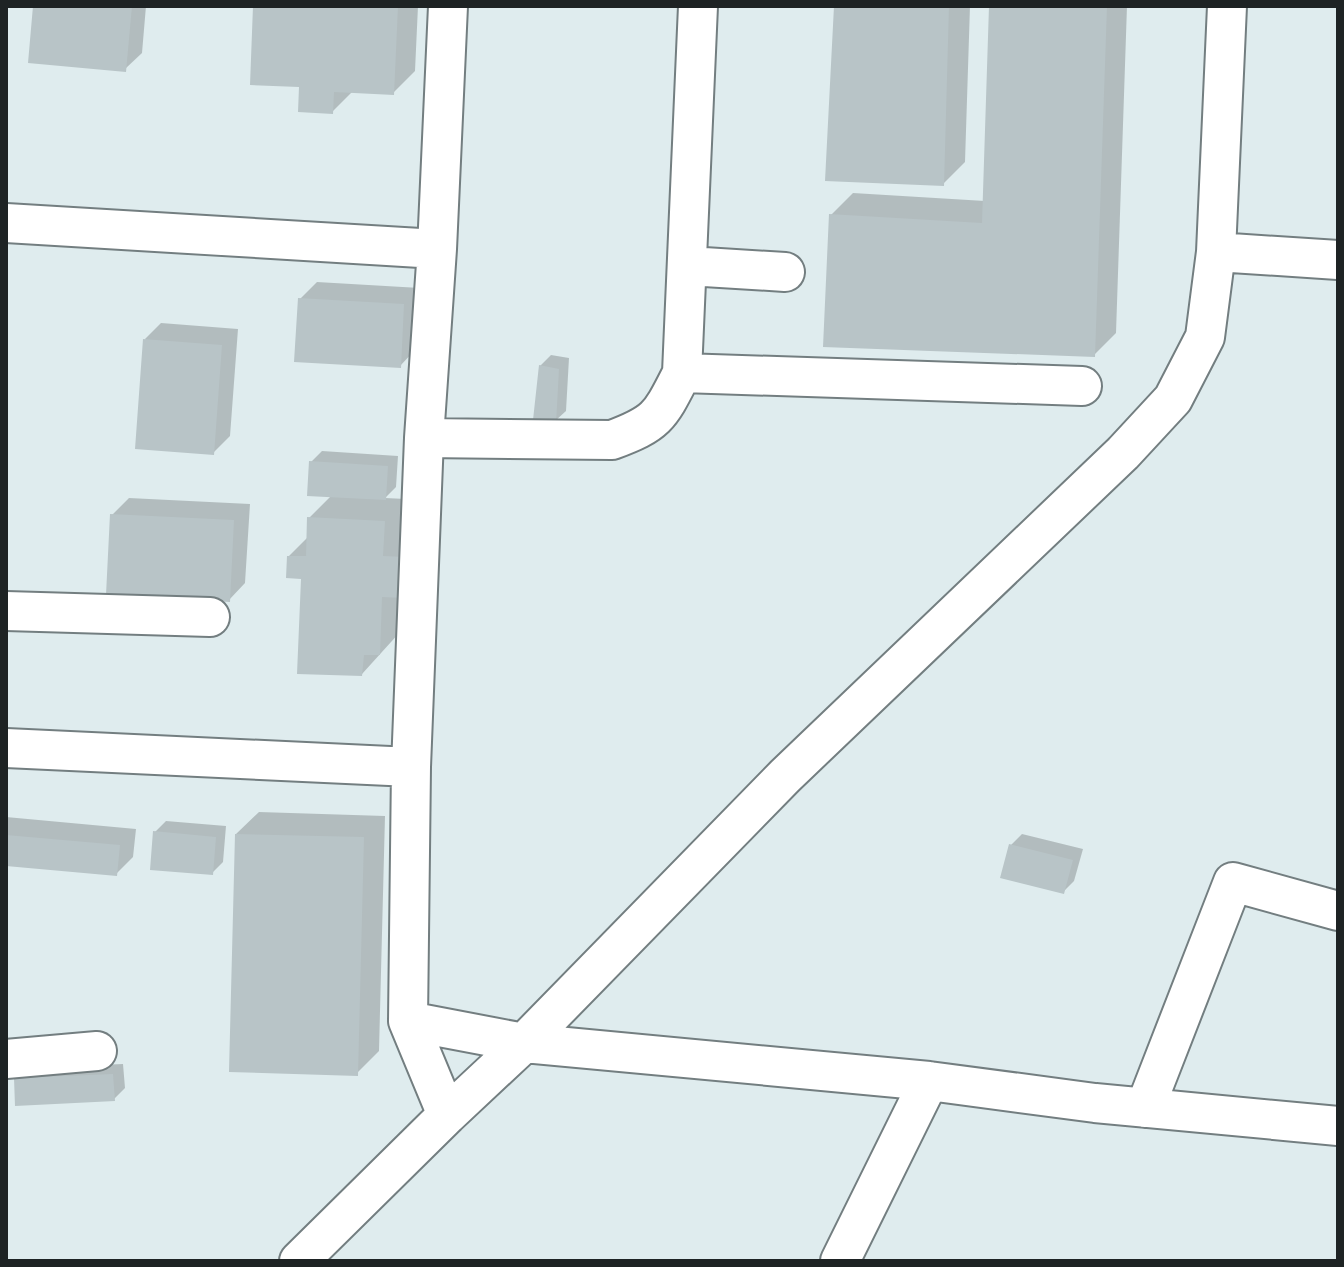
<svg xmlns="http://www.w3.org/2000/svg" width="1344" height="1267" font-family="'Fira Sans',sans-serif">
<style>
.shadow{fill:#0003}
.building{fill:#b8c4c7}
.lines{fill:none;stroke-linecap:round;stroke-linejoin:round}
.minor-casing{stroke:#737e80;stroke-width:42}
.minor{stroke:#fff;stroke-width:38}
</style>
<rect width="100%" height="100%" fill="#dfecee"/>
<!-- shadow -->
<path class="shadow" d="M35 6H146L142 53 125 69Z
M255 6H418L415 71 393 93 353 91 332 112 301 85Z
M836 6H970L965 162 943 184Z
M991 6H1127L1116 333 1094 355 831 215 853 193 985 201Z
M317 282 420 288 416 349 400 366 300 299Z
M161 323 238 329 230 436 213 453 145 339Z
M551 355 569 358 566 411 555 421 540 366Z
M322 451 398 456 396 487 385 498 406 499 401 631 362 674 303 577 289 556 309 536V518L332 495 311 462Z
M129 498 250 504 245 583 229 600 112 515Z
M259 812 385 816 379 1051 357 1073 236 834Z
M6 817 136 829 133 857 116 874 6 864Z
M166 821 226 826 223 862 212 873 155 832Z
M1022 834 1083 849 1074 881 1063 892 1011 845Z
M123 1064 125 1088 114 1099 16 1079 27 1068Z"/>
<!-- building -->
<path class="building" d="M33 6H132L126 72 28 63Z
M253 6H398L394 95 334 92 333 114 298 112 299 87 250 85Z
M834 6H949L944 186 825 181Z
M989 6H1107L1095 357 823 347 829 214 982 223Z
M298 298 404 304 401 368 294 362Z
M143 339 222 345 214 455 135 449Z
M539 365 559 369 556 424 533 420Z
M309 461 388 466 386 500 307 496Z
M110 514 234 520 230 602 106 595Z
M307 517 385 521 383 556 406 557 404 598 382 597 380 655H364L362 676 297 674 301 579 286 578 287 556H306Z
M153 831 216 837 213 875 150 870Z
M235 834 364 837 358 1076 229 1072Z
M6 835 120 845 117 876 6 866Z
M1009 844 1073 860 1064 894 1000 878Z
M113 1074 115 1101 15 1106 14 1078Z"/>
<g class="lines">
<!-- minor casing -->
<g class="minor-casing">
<path id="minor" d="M6 223 437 249
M1216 252 1338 260
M688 266 785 272
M682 373 1082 386
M424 438 612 440C658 423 660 416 682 373L698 6
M6 611 210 617
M6 748 411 767
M408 1021 524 1043 929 1081 1095 1103 1338 1126
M6 1059 97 1051
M1145 1108 1233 882 1338 911
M447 1115 408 1021 411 767 424 438 437 249 448 6
M299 1261 447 1115 524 1043 785 776 1123 453 1173 399 1205 337 1216 252 1227 6
M840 1261 929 1081"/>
</g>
<!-- minor -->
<use href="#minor" class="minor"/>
</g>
<!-- border -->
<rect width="1344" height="1267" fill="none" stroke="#1e2324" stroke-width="16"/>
</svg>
